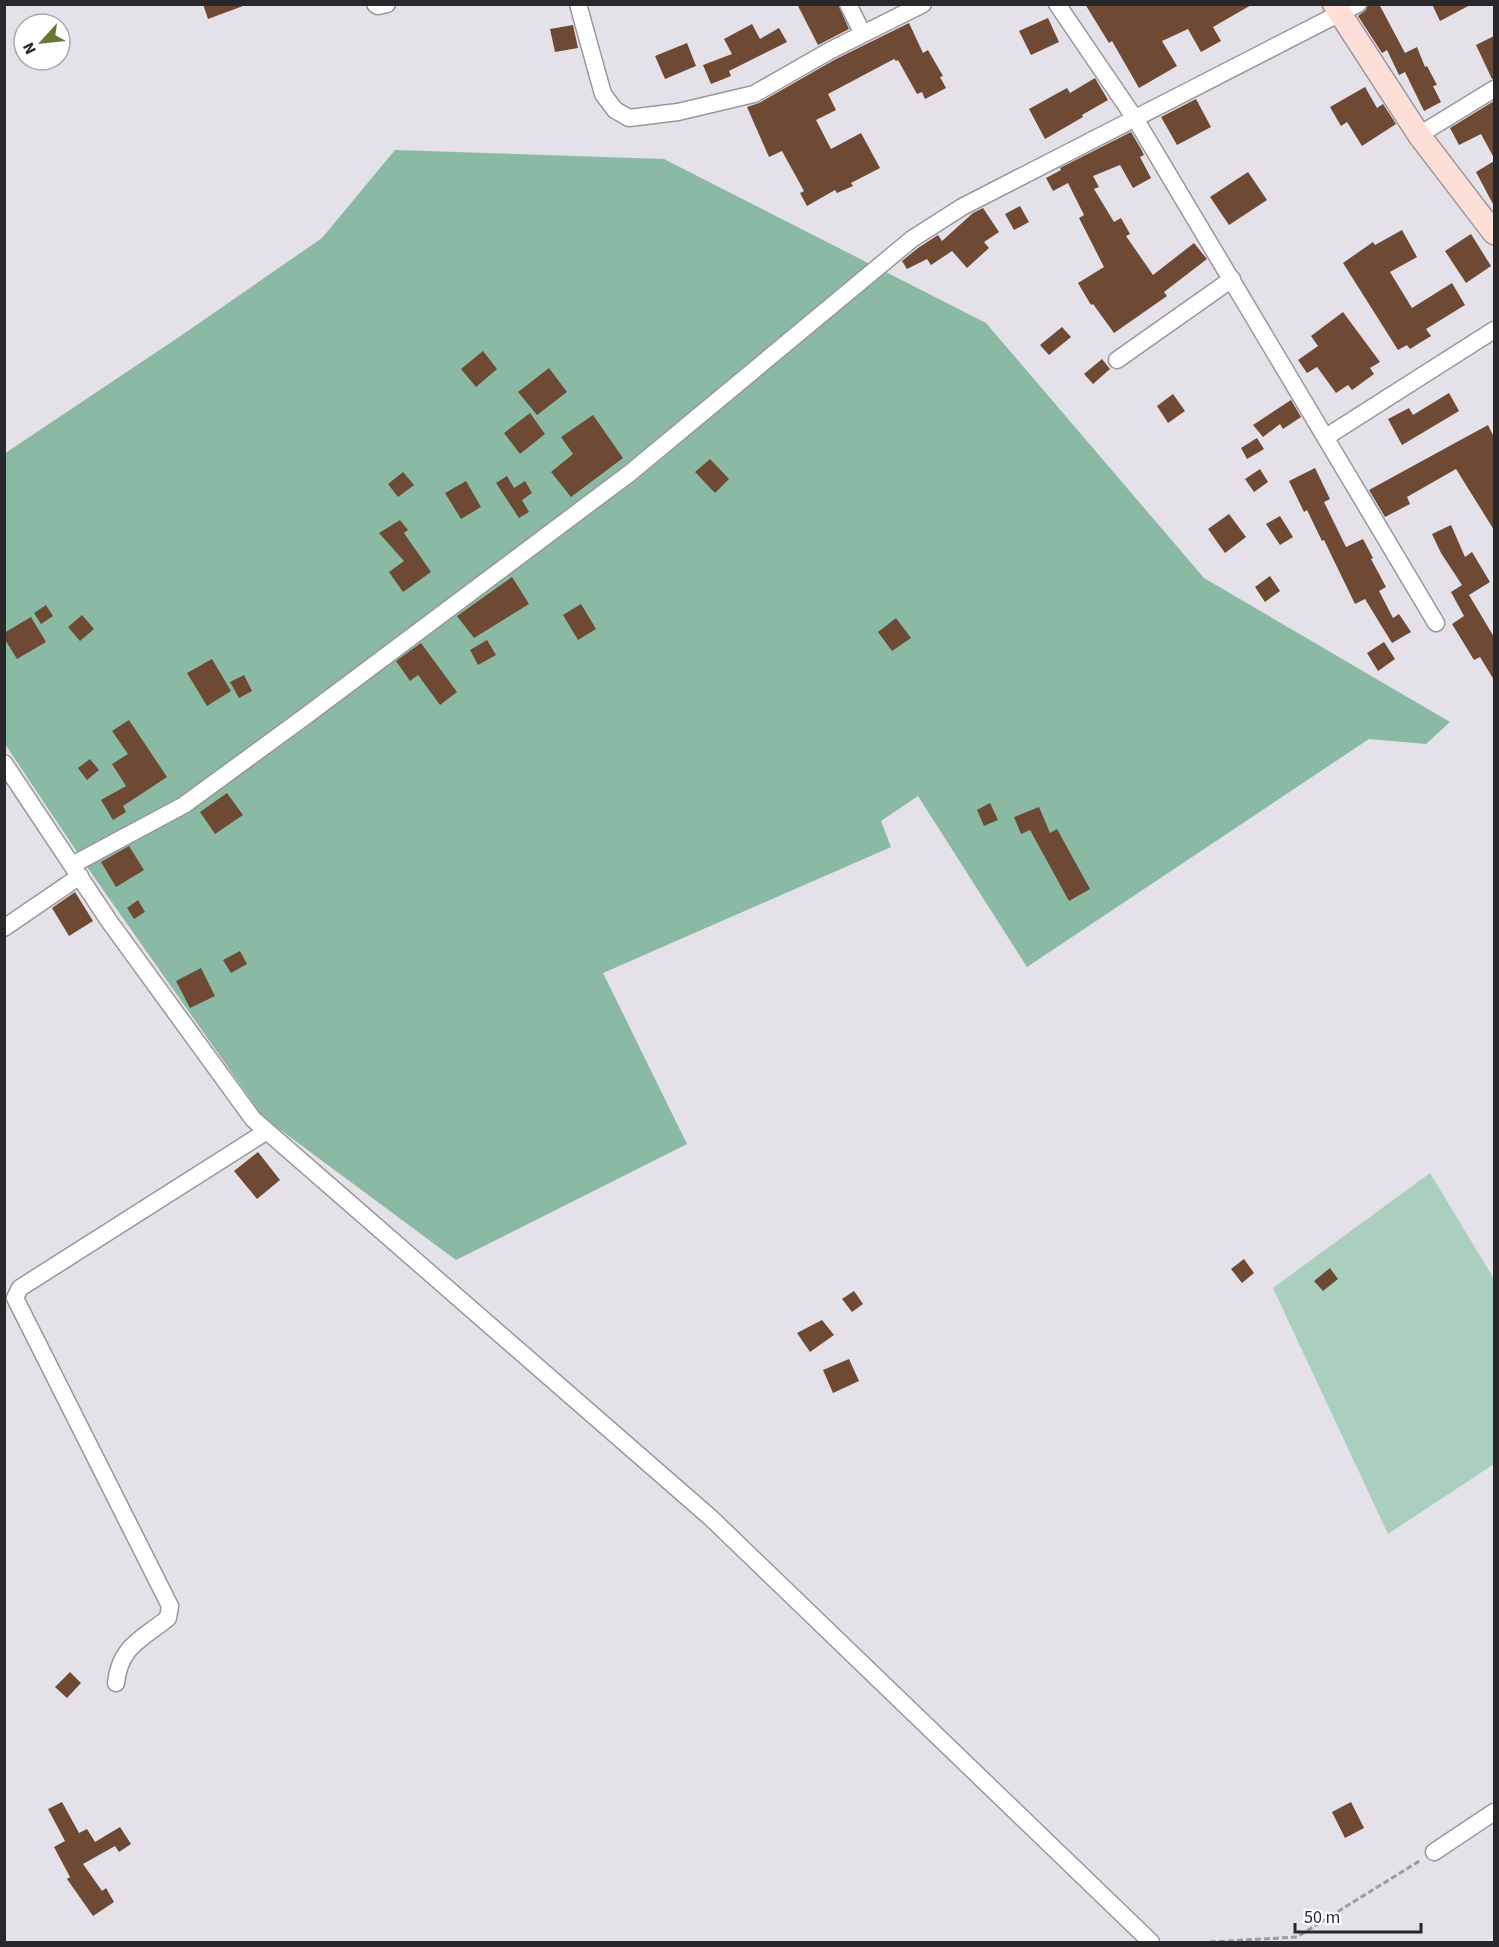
<svg xmlns="http://www.w3.org/2000/svg" width="1499" height="1947" font-family="'Source Sans 3',sans-serif">
<style>
.green{fill:#abcfbe}
.forest{fill:#8abaa4}
.building{fill:#6e4a34}
.lines{fill:none;stroke-linecap:round;stroke-linejoin:round}
.street-casing{stroke:#9a969d;stroke-width:19}
.secondary-casing{stroke:#9a969d;stroke-width:25}
.path{stroke:#9e9ba2;stroke-width:3;stroke-dasharray:6 3;stroke-linecap:butt}
.street{stroke:#fff;stroke-width:16}
.secondary{stroke:#fedfd7;stroke-width:22}
</style>
<rect width="100%" height="100%" fill="#e5e1e9"/>
<!-- green -->
<path class="green" d="M1430 1173 1494 1279V1464L1388 1534 1273 1288Z"/>
<!-- forest -->
<path class="forest" d="M395 150 664 159 986 323 1204 578 1450 722 1426 744 1369 739 1027 967 918 796 881 821 891 847 603 973 687 1144 456 1260 263 1117 87 867 5 744 4 454 182 335 322 238Z"/>
<!-- building -->
<path class="building" d="M203 4H243V6L208 19Z
M797 4H838L849 29 818 45Z
M1085 4H1253L1213 27 1221 41 1201 52 1188 29 1162 41 1177 66 1139 88 1112 41 1109 43Z
M1368 4H1379L1405 53 1417 47 1425 67 1427 66 1437 85 1433 86 1441 102 1424 111 1405 72 1399 75 1387 50 1382 53 1358 16 1366 10Z
M1432 4H1472L1440 21Z
M1048 18 1059 42 1031 55 1019 31Z
M909 23 923 53 928 50 943 76 940 77 946 88 925 99 922 92 917 94 898 60 896 61 894 59 828 94 836 110 816 120 831 149 861 133 880 168 851 183 853 186 837 193 835 190 807 206 800 193 804 191 782 151 769 157 747 107 759 103 836 59Z
M752 24 760 39 779 28 787 42 729 71 731 76 711 84 703 65 732 54 724 39Z
M573 25 578 48 555 52 550 29Z
M1494 36V79H1492L1476 45Z
M687 43 696 66 665 79 655 56Z
M1095 78 1108 100 1082 115 1083 117 1045 139 1029 109 1067 88 1070 93Z
M1365 87 1377 108 1383 104 1396 124 1362 146 1347 122 1341 126 1330 107Z
M1196 99 1211 127 1177 145 1161 117Z
M1494 101V158L1481 134 1459 145 1450 128Z
M1131 132 1141 149 1144 155 1140 157 1151 178 1133 188 1120 165 1093 176 1099 187 1094 189 1114 222 1121 218 1130 234 1126 236 1153 275 1194 243 1207 259 1164 292 1167 296 1114 333 1093 304 1091 305 1078 283 1104 267 1079 218 1084 215 1068 183 1053 191 1046 178 1061 170 1060 168Z
M1494 161V206L1476 172Z
M1248 172 1267 200 1229 225 1210 197Z
M1020 206 1029 222 1014 230 1005 214Z
M983 208 999 232 984 242 989 248 967 268 952 251 931 265 927 259 907 269 902 261 918 248 938 235 942 241 973 213Z
M1402 230 1417 257 1390 272 1412 308 1452 283 1465 305 1426 329 1431 336 1410 349 1407 345 1398 350 1343 263 1373 242 1375 245Z
M1471 234 1491 266 1466 283 1445 251Z
M1343 312 1380 362 1370 368 1374 374 1352 390 1348 385 1336 393 1317 367 1307 373 1298 360 1318 346 1311 336Z
M1062 327 1071 337 1049 355 1040 345Z
M483 351 497 369 476 387 461 369Z
M1102 359 1110 369 1093 384 1084 374Z
M549 368 567 392 537 415 518 392Z
M1449 393 1459 411 1402 445 1388 419 1409 408 1413 415Z
M1173 394 1185 411 1168 423 1157 406Z
M1291 400 1301 417 1283 429 1280 424 1263 437 1253 425Z
M530 413 545 434 520 454 504 433Z
M593 415 623 458 571 497 551 472 573 454 561 437Z
M1488 425 1494 437V530L1456 469 1407 497 1410 504 1385 517 1369 490Z
M1257 438 1264 449 1247 459 1241 448Z
M710 459 729 479 715 493 695 472Z
M1315 468 1330 499 1324 502 1346 547 1363 539 1373 558 1371 559 1386 587 1379 591 1393 618 1399 614 1411 632 1392 643 1365 599 1355 604 1324 540 1322 541 1307 510 1304 512 1289 481Z
M1260 469 1268 482 1254 492 1245 479Z
M403 472 414 485 398 497 388 484Z
M507 476 514 488 525 481 532 493 522 500 529 512 519 518 496 483Z
M466 481 481 507 461 519 445 493Z
M1229 514 1246 537 1225 553 1208 529Z
M1280 516 1293 537 1280 545 1266 524Z
M400 520 408 530 404 533 431 572 403 592 389 572 404 561 379 533Z
M1451 525 1465 557 1472 552 1490 582 1469 595 1494 637V680L1480 657 1474 660 1452 624 1464 616 1451 592 1462 585 1441 553 1432 534Z
M1270 576 1280 591 1265 602 1255 587Z
M512 577 529 604 474 638 457 616Z
M581 604 596 629 578 640 563 615Z
M46 605 53 616 41 624 34 613Z
M82 615 94 629 80 641 68 627Z
M31 617 46 642 17 659 4 638V633Z
M896 618 911 638 892 651 878 632Z
M487 640 496 655 478 665 470 650Z
M1384 642 1395 659 1378 671 1367 653Z
M421 643 457 692 440 705 418 675 410 681 396 661Z
M212 659 231 691 207 706 187 673Z
M244 675 252 691 239 698 230 682Z
M129 720 167 777 123 806 126 812 113 820 101 800 126 786 112 764 128 754 112 731Z
M90 759 99 770 87 780 78 768Z
M227 793 243 815 215 834 200 812Z
M990 803 998 820 984 826 977 810Z
M1039 807 1050 833 1057 829 1090 889 1069 901 1030 830 1021 834 1014 817Z
M129 846 144 870 116 887 101 862Z
M75 892 93 921 69 936 52 908Z
M138 900 145 912 134 919 127 908Z
M240 951 247 964 231 973 223 960Z
M201 968 215 996 190 1008 176 981Z
M258 1152 280 1180 257 1199 234 1171Z
M1244 1259 1254 1273 1242 1283 1231 1269Z
M1330 1268 1338 1279 1323 1291 1314 1281Z
M854 1291 863 1304 852 1312 842 1299Z
M822 1320 834 1335 810 1352 797 1333Z
M849 1359 859 1381 833 1393 823 1370Z
M70 1672 81 1683 67 1698 55 1687Z
M62 1802 79 1833 87 1829 95 1842 120 1827 131 1844 119 1852 115 1846 83 1864 102 1891 106 1888 114 1902 93 1916 67 1879 70 1877 54 1847 65 1841 48 1809Z
M1351 1802 1364 1828 1345 1838 1332 1812Z"/>
<g class="lines">
<!-- street casing -->
<g class="street-casing">
<path id="street" d="M375 4 378 6 387 4
M578 4 603 94 615 110 629 118 678 112 754 94 831 50 923 4
M848 4 863 34
M1057 4 1136 120 1436 623
M1419 135 1494 89
M1117 360 1232 279
M1326 437 1494 330
M4 763 109 921 253 1119 711 1518 1151 1942
M72 865 184 805 303 718 630 473 912 239 962 207 1358 4
M4 928 80 876
M116 1683C120 1646 141 1640 168 1618L170 1606 15 1298 20 1288 267 1131
M1434 1852 1494 1812"/>
</g>
<!-- secondary casing -->
<g class="secondary-casing">
<path id="secondary" d="M1334 4 1419 135 1494 233"/>
</g>
<!-- path -->
<path class="path" d="M1210 1942 1297 1937 1421 1860"/>
<!-- street -->
<use href="#street" class="street"/>
<!-- secondary -->
<use href="#secondary" class="secondary"/>
</g>
<!-- border -->
<rect width="1499" height="1947" fill="none" stroke="#28272a" stroke-width="12"/>
<!-- north arrow -->
<g transform="translate(42 42) rotate(243)"><circle r="28" fill="#ffffff" stroke="#a9a9aa" stroke-width="1.5"/>
<path d="M0-4.5L10 22L0 15L-10 22Z" fill="#637b2e"/>
<text y="-9" font-size="16" font-weight="bold" text-anchor="middle" fill="#28272a">N</text>
</g>
<!-- scale -->
<path d="M1295 1923v9h126v-9" fill="none" stroke="#28272a" stroke-width="3"/>
<text x="1304" y="1923" font-size="18" fill="#28272a" stroke="#ffffff" stroke-width="4.5" paint-order="stroke">50 m</text>
</svg>
